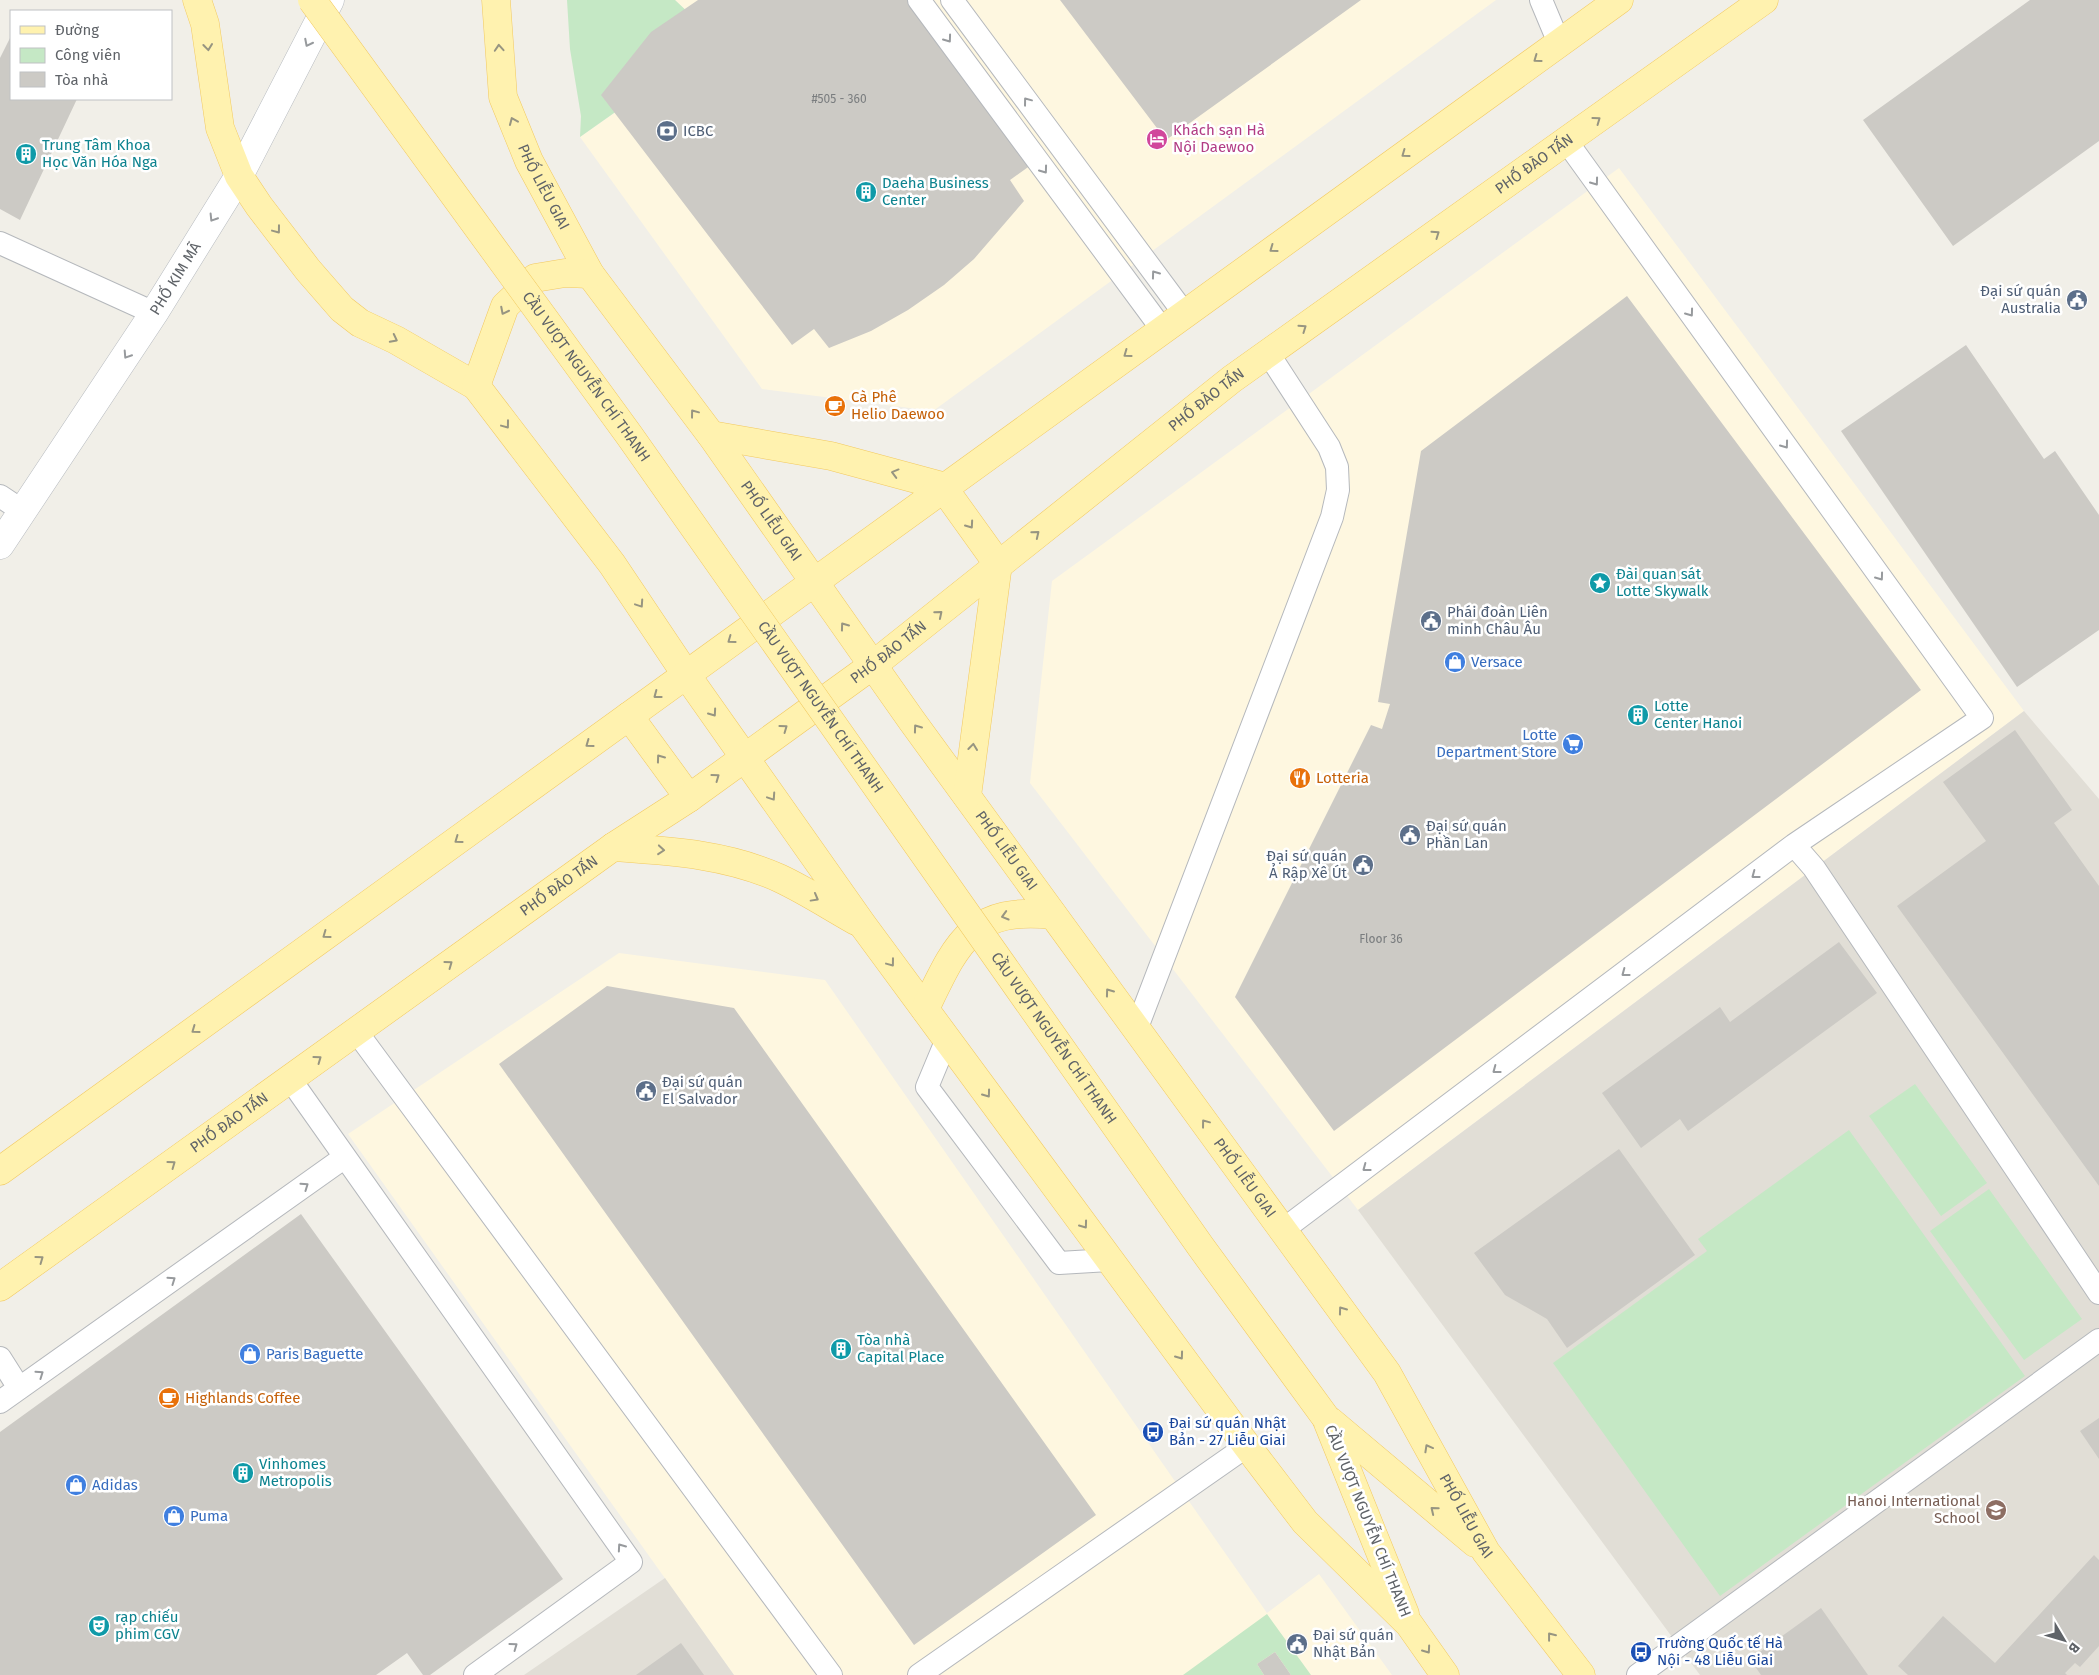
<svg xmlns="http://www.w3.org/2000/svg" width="2099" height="1675" font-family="'Fira Sans',sans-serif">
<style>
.commercial{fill:#fef7e0}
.education{fill:#e1ded6}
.green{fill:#c5e8c5}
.building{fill:#cccac5}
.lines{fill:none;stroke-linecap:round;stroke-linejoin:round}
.lane-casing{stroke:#b5b8bc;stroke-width:24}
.secondary-casing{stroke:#b6babf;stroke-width:29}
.primary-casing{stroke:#f2c960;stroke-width:29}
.lane{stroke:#fff;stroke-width:22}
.secondary{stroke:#fff;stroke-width:28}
.primary{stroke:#fff2af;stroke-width:28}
.primary-bridge-casing{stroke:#f2c960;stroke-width:29;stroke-linecap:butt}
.primary-bridge{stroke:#fff2af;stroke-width:28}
.oneway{stroke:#979a9d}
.oneway2{stroke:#979581}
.labels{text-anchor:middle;stroke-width:5;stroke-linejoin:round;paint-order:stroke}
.number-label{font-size:12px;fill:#7a7d7f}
.hotel-label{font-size:15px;fill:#b23c85;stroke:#fff;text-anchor:start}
.service-label{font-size:15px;fill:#4e5e75;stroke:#fff;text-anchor:start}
.culture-label{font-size:15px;fill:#0d838f;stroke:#fff;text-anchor:start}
.street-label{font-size:15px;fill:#5f6368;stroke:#fff}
.food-label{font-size:15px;fill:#c56008;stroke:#fff;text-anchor:start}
.shop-label{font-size:15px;fill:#366cbe;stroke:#fff;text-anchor:start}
.transit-label{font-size:15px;fill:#164399;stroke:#fff;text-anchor:start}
.education-label{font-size:15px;fill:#785e54;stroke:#fff;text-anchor:end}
</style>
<rect width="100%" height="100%" fill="#f1efe8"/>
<!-- commercial -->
<path class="commercial" d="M675 0H1496L933 411 762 389 580 137 723 37 693 17Z
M1619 168 2024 711 1358 1210 1030 783 1052 581Z
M619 953 825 980 1267 1613 1319 1574 1392 1675H734L348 1134Z"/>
<!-- education -->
<path class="education" d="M2024 711 2099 799V1675H1700L1358 1210Z
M665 1578 734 1675H524Z"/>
<!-- green -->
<path class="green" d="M567 0H675L693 17 723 36 580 137 581 116 570 49Z
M1915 1084 1987 1183 1941 1216 1869 1116Z
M1849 1130 2025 1376 1720 1596 1553 1363 1707 1251 1698 1239Z
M1989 1189 2082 1319 2024 1360 1930 1231Z
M1267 1614 1311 1675H1291L1275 1652 1257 1664 1264 1675H1183Z"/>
<!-- building -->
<path class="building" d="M698 0H909L1031 165 1010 180 1024 201 974 259 944 285 908 310 871 331 829 348 814 329 792 345 601 95 651 32Z
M1060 0H1361L1166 140Z
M2030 0H2099V141L1953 246 1863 120Z
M11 36V99H77L20 220 0 209V58Z
M1627 296 1921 690 1334 1131 1235 997 1371 725 1382 729 1390 704 1378 702 1421 451Z
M1966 345 2044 459 2055 451 2099 515V630L2017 687 1841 431Z
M2015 730 2072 810 2054 823 2099 886V1186L1897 906 1986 841 1943 782Z
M1839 942 1877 993 1688 1131 1680 1119 1641 1148 1602 1093 1720 1007 1730 1022Z
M607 986 734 1008 1096 1515 914 1645 499 1064Z
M1619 1149 1695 1255 1567 1348 1547 1319 1505 1295 1474 1253Z
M301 1214 563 1579 430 1675H423L407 1653 376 1675H0V1432Z
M2099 1418V1459L2080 1431Z
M2094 1555 2099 1560V1646L2080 1667 2075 1663 2065 1673 2067 1675H1908L1898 1666 1943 1616 1995 1663Z
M1821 1608 1868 1675H1761L1750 1659Z
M681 1643 704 1675H636Z
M1275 1652 1291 1675H1264L1257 1664Z"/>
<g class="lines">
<!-- lane casing -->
<g class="lane-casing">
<path id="lane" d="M919 0 1162 329
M952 0 1184 313
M1541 0 1559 43
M0 243 154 313
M0 496 24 512
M1794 845 1814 868 2099 1293
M1136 1030 1332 517 1338 490 1337 467 1329 447 1268 353
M356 1031 831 1675
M947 1039 927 1087 1059 1263 1109 1260
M290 1079 631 1562 475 1675
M1284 1229 1794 845 1982 718 1567 142
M0 1358 19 1388
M0 1402 345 1157
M919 1675 1247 1446
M1638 1675 2099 1340"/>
</g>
<!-- secondary casing -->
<g class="secondary-casing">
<g id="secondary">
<path id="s1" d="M0 545 154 313 239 176 330 0"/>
</g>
</g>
<!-- primary casing -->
<g class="primary-casing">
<g id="primary">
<path d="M197 0 205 24 220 128 239 176 259 206 308 270 342 309 360 323 396 340 476 386 612 564 685 673 862 924 1247 1446 1305 1522 1409 1624 1445 1675"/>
<path id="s2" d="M496 0 503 97 529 161 590 274 711 435 912 721 1387 1373 1486 1552 1581 1675"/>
<path d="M476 386 505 306 535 278 565 273 590 274"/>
<path d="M711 435 831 456 942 486 998 564 967 796"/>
<path d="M629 716 689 798"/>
<path d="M613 847C669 851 726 854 779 878 805 890 831 907 856 921"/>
<path d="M925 1009C957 943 971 906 1053 915"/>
<path d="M0 1171C540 780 1077 386 1619 0"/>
<path id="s3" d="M0 1287 613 847 689 798 873 665 1232 379 1764 0"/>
<path d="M1326 1418 1405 1614"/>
<path d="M1330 1421 1475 1543"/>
</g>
</g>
<!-- lane -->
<use href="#lane" class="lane"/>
<!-- secondary -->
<use href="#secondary" class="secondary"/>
<!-- primary -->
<use href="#primary" class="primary"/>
<!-- primary-bridge casing -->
<g class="primary-bridge-casing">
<g id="primary-bridge">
<path id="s4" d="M312 0 629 435 1201 1247 1326 1418"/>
</g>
</g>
<!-- primary-bridge -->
<use href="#primary-bridge" class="primary-bridge"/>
</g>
<!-- one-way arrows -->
<defs><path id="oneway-chevron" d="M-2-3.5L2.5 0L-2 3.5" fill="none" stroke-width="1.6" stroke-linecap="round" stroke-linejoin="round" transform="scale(1.25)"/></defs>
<g class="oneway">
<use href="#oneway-chevron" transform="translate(948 39) rotate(54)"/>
<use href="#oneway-chevron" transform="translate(308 43) rotate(117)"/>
<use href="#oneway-chevron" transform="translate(1027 101) rotate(-127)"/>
<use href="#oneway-chevron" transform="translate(1044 170) rotate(54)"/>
<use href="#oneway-chevron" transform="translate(1595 182) rotate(54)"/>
<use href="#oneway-chevron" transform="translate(213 218) rotate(122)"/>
<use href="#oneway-chevron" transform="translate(1155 274) rotate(-126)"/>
<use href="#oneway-chevron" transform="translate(1690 313) rotate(54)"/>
<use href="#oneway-chevron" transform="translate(127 355) rotate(123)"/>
<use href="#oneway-chevron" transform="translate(1785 445) rotate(54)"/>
<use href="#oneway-chevron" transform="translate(1880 577) rotate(54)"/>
<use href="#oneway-chevron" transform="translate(1755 875) rotate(143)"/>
<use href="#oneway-chevron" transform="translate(1625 973) rotate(143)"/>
<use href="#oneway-chevron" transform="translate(1496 1070) rotate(143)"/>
<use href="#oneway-chevron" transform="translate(1366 1168) rotate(143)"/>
<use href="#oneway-chevron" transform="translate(305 1186) rotate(-35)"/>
<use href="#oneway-chevron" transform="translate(172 1280) rotate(-35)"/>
<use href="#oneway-chevron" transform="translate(40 1374) rotate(-35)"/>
<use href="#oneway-chevron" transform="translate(621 1547) rotate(-125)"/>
<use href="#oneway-chevron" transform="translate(514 1646) rotate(-36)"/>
</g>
<g class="oneway2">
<use href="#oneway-chevron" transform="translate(208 47) rotate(83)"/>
<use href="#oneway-chevron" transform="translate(499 48) rotate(-94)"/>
<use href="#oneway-chevron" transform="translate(1537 59) rotate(144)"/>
<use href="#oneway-chevron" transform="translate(1597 120) rotate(-36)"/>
<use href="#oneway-chevron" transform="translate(513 121) rotate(-113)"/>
<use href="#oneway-chevron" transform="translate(1405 154) rotate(144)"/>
<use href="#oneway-chevron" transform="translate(277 230) rotate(53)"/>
<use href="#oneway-chevron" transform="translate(1436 234) rotate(-35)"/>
<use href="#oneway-chevron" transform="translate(1273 249) rotate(144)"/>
<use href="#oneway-chevron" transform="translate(504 311) rotate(117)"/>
<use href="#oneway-chevron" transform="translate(1303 328) rotate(-35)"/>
<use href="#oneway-chevron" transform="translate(394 339) rotate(27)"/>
<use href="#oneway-chevron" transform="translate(1127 354) rotate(144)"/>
<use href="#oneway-chevron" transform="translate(694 413) rotate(-127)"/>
<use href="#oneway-chevron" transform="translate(506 425) rotate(53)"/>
<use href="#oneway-chevron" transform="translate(895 473) rotate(-165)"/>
<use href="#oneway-chevron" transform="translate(970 525) rotate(55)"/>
<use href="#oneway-chevron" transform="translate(1036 534) rotate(-39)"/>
<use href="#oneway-chevron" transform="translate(640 604) rotate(56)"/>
<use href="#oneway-chevron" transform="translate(939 614) rotate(-40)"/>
<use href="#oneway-chevron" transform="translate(844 626) rotate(-126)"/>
<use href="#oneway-chevron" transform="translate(731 640) rotate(144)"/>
<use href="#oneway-chevron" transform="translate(657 695) rotate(143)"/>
<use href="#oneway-chevron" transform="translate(713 713) rotate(55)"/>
<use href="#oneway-chevron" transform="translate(784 728) rotate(-36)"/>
<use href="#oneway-chevron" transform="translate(917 728) rotate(-126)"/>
<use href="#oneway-chevron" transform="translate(589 744) rotate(144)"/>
<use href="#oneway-chevron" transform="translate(973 747) rotate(-83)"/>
<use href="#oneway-chevron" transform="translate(660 758) rotate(-126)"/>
<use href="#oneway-chevron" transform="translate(716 777) rotate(-36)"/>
<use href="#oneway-chevron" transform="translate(772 797) rotate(56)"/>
<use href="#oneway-chevron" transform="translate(458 840) rotate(144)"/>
<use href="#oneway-chevron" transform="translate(661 850) rotate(5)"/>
<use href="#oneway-chevron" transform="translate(815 898) rotate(29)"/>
<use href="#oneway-chevron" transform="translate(1005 916) rotate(164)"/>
<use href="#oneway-chevron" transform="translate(326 935) rotate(144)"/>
<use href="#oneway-chevron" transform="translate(891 963) rotate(53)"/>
<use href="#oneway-chevron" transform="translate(449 964) rotate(-36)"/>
<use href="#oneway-chevron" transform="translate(1109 992) rotate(-126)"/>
<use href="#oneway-chevron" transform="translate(195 1030) rotate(144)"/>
<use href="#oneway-chevron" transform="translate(318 1059) rotate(-36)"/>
<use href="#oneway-chevron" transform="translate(987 1094) rotate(54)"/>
<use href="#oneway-chevron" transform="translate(1205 1123) rotate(-127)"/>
<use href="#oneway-chevron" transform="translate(172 1164) rotate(-36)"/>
<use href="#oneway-chevron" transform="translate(1084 1225) rotate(54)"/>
<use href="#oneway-chevron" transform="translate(40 1259) rotate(-36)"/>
<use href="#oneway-chevron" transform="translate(1342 1310) rotate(-126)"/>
<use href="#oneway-chevron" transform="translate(1180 1356) rotate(54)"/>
<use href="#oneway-chevron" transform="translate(1428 1448) rotate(-119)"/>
<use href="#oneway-chevron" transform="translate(1434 1510) rotate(-141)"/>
<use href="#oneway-chevron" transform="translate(1551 1636) rotate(-128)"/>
<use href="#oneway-chevron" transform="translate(1427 1650) rotate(55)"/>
</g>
<!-- icons -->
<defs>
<g id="bank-disc" transform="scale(1.125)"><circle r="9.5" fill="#5c6f8a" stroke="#fff"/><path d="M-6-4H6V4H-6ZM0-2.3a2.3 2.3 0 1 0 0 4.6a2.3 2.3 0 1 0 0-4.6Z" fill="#fff"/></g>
<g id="hotel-disc" transform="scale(1.125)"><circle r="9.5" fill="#d1479c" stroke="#fff"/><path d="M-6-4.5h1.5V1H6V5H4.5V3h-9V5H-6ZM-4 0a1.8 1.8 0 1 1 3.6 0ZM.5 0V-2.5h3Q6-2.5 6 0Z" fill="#fff"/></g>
<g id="building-disc" transform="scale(1.125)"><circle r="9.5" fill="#0f9aa8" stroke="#fff"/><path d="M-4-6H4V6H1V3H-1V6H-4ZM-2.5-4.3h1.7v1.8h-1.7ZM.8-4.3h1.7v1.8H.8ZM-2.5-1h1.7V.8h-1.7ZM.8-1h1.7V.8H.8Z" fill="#fff"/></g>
<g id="civic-disc" transform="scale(1.125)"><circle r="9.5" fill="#5c6f8a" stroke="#fff"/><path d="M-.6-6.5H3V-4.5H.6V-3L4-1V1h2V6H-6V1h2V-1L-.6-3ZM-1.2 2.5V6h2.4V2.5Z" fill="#fff"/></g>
<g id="cafe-disc" transform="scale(1.125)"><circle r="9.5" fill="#e8710a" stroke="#fff"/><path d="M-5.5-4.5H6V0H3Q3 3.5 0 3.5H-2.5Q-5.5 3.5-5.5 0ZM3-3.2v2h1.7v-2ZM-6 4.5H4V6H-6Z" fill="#fff"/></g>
<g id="sight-disc" transform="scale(1.125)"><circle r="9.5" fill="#0f9aa8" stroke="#fff"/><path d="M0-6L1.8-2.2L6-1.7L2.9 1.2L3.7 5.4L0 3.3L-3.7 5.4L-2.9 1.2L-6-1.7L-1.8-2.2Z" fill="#fff"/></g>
<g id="shop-disc" transform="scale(1.125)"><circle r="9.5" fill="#3f7fe0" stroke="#fff"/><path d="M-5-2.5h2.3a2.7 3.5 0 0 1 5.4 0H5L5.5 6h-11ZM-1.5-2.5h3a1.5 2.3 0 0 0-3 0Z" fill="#fff"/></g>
<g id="supermarket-disc" transform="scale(1.125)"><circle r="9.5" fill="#3f7fe0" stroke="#fff"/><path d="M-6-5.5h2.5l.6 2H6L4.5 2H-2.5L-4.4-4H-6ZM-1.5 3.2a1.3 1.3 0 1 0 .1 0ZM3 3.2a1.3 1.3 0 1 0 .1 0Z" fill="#fff"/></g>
<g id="restaurant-disc" transform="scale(1.125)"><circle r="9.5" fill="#e8710a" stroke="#fff"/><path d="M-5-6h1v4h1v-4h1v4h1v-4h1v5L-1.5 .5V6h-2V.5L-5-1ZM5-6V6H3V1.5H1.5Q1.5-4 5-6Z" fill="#fff"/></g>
<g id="bus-disc" transform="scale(1.125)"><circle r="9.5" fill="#1a4fb4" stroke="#fff"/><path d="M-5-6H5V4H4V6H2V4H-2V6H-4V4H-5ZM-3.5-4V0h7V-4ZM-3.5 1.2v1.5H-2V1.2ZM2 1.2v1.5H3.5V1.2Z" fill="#fff"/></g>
<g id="school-disc" transform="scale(1.125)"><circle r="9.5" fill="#8d6e63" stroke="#fff"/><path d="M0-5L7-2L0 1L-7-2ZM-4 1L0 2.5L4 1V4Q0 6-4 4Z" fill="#fff"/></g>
<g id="theatre-disc" transform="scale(1.125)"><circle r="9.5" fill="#0f9aa8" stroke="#fff"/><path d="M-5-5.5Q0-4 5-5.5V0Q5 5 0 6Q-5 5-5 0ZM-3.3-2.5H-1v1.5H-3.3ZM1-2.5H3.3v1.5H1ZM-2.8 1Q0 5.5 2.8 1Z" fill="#fff"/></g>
</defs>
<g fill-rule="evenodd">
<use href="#bank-disc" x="667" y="131"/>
<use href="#hotel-disc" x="1157" y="139"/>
<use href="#building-disc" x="26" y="154"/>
<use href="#building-disc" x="866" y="192"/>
<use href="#civic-disc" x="2077" y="300"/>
<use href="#cafe-disc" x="835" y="406"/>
<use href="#sight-disc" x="1600" y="583"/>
<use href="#civic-disc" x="1431" y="621"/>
<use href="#shop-disc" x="1455" y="662"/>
<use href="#building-disc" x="1638" y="715"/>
<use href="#supermarket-disc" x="1573" y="744"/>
<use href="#restaurant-disc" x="1300" y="778"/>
<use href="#civic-disc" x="1410" y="835"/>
<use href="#civic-disc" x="1363" y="865"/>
<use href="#civic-disc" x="646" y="1091"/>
<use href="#building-disc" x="841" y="1349"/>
<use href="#shop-disc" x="250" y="1354"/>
<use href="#cafe-disc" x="169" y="1398"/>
<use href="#bus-disc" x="1153" y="1432"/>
<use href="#building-disc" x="243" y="1473"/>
<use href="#shop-disc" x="76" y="1485"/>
<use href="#school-disc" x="1996" y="1510"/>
<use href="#shop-disc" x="174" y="1516"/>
<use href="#theatre-disc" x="99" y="1626"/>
<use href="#civic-disc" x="1297" y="1644"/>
<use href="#bus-disc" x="1641" y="1652"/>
</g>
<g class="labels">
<!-- number labels -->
<g class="number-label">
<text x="839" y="103">#505 - 360</text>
<text x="1381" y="943">Floor 36</text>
</g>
<!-- hotel labels -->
<g class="hotel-label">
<text x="1173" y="135">Khách sạn Hà<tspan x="1173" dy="17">Nội Daewoo</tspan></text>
</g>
<!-- service labels -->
<g class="service-label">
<text x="683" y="136">ICBC</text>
<text x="2061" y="296" text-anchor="end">Đại sứ quán<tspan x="2061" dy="17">Australia</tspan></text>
<text x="1447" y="617">Phái đoàn Liên<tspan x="1447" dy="17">minh Châu Âu</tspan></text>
<text x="1426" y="831">Đại sứ quán<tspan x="1426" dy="17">Phần Lan</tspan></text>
<text x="1347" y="861" text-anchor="end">Đại sứ quán<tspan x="1347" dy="17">Ả Rập Xê Út</tspan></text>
<text x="662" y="1087">Đại sứ quán<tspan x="662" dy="17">El Salvador</tspan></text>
<text x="1313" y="1640">Đại sứ quán<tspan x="1313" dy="17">Nhật Bản</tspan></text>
</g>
<!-- culture labels -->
<g class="culture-label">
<text x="42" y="150">Trung Tâm Khoa<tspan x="42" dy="17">Học Văn Hóa Nga</tspan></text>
<text x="882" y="188">Daeha Business<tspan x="882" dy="17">Center</tspan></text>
<text x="1616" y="579">Đài quan sát<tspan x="1616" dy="17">Lotte Skywalk</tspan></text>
<text x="1654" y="711">Lotte<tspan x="1654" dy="17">Center Hanoi</tspan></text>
<text x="857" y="1345">Tòa nhà<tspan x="857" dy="17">Capital Place</tspan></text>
<text x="259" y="1469">Vinhomes<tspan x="259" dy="17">Metropolis</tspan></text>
<text x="115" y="1622">rạp chiếu<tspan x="115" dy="17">phim CGV</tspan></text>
</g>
<!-- street labels -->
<g class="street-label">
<text dy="5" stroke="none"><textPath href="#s3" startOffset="1902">PHỐ ĐÀO TẤN</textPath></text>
<text dy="5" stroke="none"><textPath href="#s2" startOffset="196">PHỐ LIỄU GIAI</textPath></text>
<text dy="5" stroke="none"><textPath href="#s1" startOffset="319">PHỐ KIM MÃ</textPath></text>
<text dy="5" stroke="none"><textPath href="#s4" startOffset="466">CẦU VƯỢT NGUYỄN CHÍ THANH</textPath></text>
<text dy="5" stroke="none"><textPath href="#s3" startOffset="1498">PHỐ ĐÀO TẤN</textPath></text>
<text dy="5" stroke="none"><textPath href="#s2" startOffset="601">PHỐ LIỄU GIAI</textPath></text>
<text dy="5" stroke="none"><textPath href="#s3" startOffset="1092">PHỐ ĐÀO TẤN</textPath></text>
<text dy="5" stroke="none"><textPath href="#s4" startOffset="871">CẦU VƯỢT NGUYỄN CHÍ THANH</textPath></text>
<text dy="5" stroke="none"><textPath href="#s2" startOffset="1006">PHỐ LIỄU GIAI</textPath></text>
<text dy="5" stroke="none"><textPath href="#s3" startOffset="688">PHỐ ĐÀO TẤN</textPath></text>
<text dy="5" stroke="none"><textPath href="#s4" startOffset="1276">CẦU VƯỢT NGUYỄN CHÍ THANH</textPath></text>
<text dy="5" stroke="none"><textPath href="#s3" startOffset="282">PHỐ ĐÀO TẤN</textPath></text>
<text dy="5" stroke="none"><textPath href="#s2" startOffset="1411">PHỐ LIỄU GIAI</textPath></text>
<text dy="5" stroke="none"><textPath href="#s2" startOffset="1816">PHỐ LIỄU GIAI</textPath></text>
<text transform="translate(1368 1521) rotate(68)" y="5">CẦU VƯỢT NGUYỄN CHÍ THANH</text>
</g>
<!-- food labels -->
<g class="food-label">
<text x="851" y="402">Cà Phê<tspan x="851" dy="17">Helio Daewoo</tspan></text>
<text x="1316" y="783">Lotteria</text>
<text x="185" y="1403">Highlands Coffee</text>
</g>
<!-- shop labels -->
<g class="shop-label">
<text x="1471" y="667">Versace</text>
<text x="1557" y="740" text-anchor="end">Lotte<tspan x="1557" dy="17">Department Store</tspan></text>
<text x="266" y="1359">Paris Baguette</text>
<text x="92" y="1490">Adidas</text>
<text x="190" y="1521">Puma</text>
</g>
<!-- transit labels -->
<g class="transit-label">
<text x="1169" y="1428">Đại sứ quán Nhật<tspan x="1169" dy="17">Bản - 27 Liễu Giai</tspan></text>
<text x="1657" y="1648">Trường Quốc tế Hà<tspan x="1657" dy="17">Nội - 48 Liễu Giai</tspan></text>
</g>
<!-- education labels -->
<g class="education-label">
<text x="1980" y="1506">Hanoi International<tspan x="1980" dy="17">School</tspan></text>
</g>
</g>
<!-- legend -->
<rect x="10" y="10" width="162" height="90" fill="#ffffff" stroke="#bfc1c3"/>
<rect x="20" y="26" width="25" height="8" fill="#fff2af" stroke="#bfc1c3"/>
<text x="55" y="35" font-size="15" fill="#5f6368">Đường</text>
<rect x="20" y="48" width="25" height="15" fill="#c5e8c5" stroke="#bfc1c3"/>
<text x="55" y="60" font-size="15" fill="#5f6368">Công viên</text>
<rect x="20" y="72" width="25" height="15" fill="#cccac5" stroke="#bfc1c3"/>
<text x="55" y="85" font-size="15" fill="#5f6368">Tòa nhà</text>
<!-- north arrow -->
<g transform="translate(2064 1640) rotate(128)" stroke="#ffffff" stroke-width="4" paint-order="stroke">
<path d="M0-4L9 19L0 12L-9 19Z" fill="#5f6368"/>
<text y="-8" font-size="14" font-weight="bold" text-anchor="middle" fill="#5f6368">B</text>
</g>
</svg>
